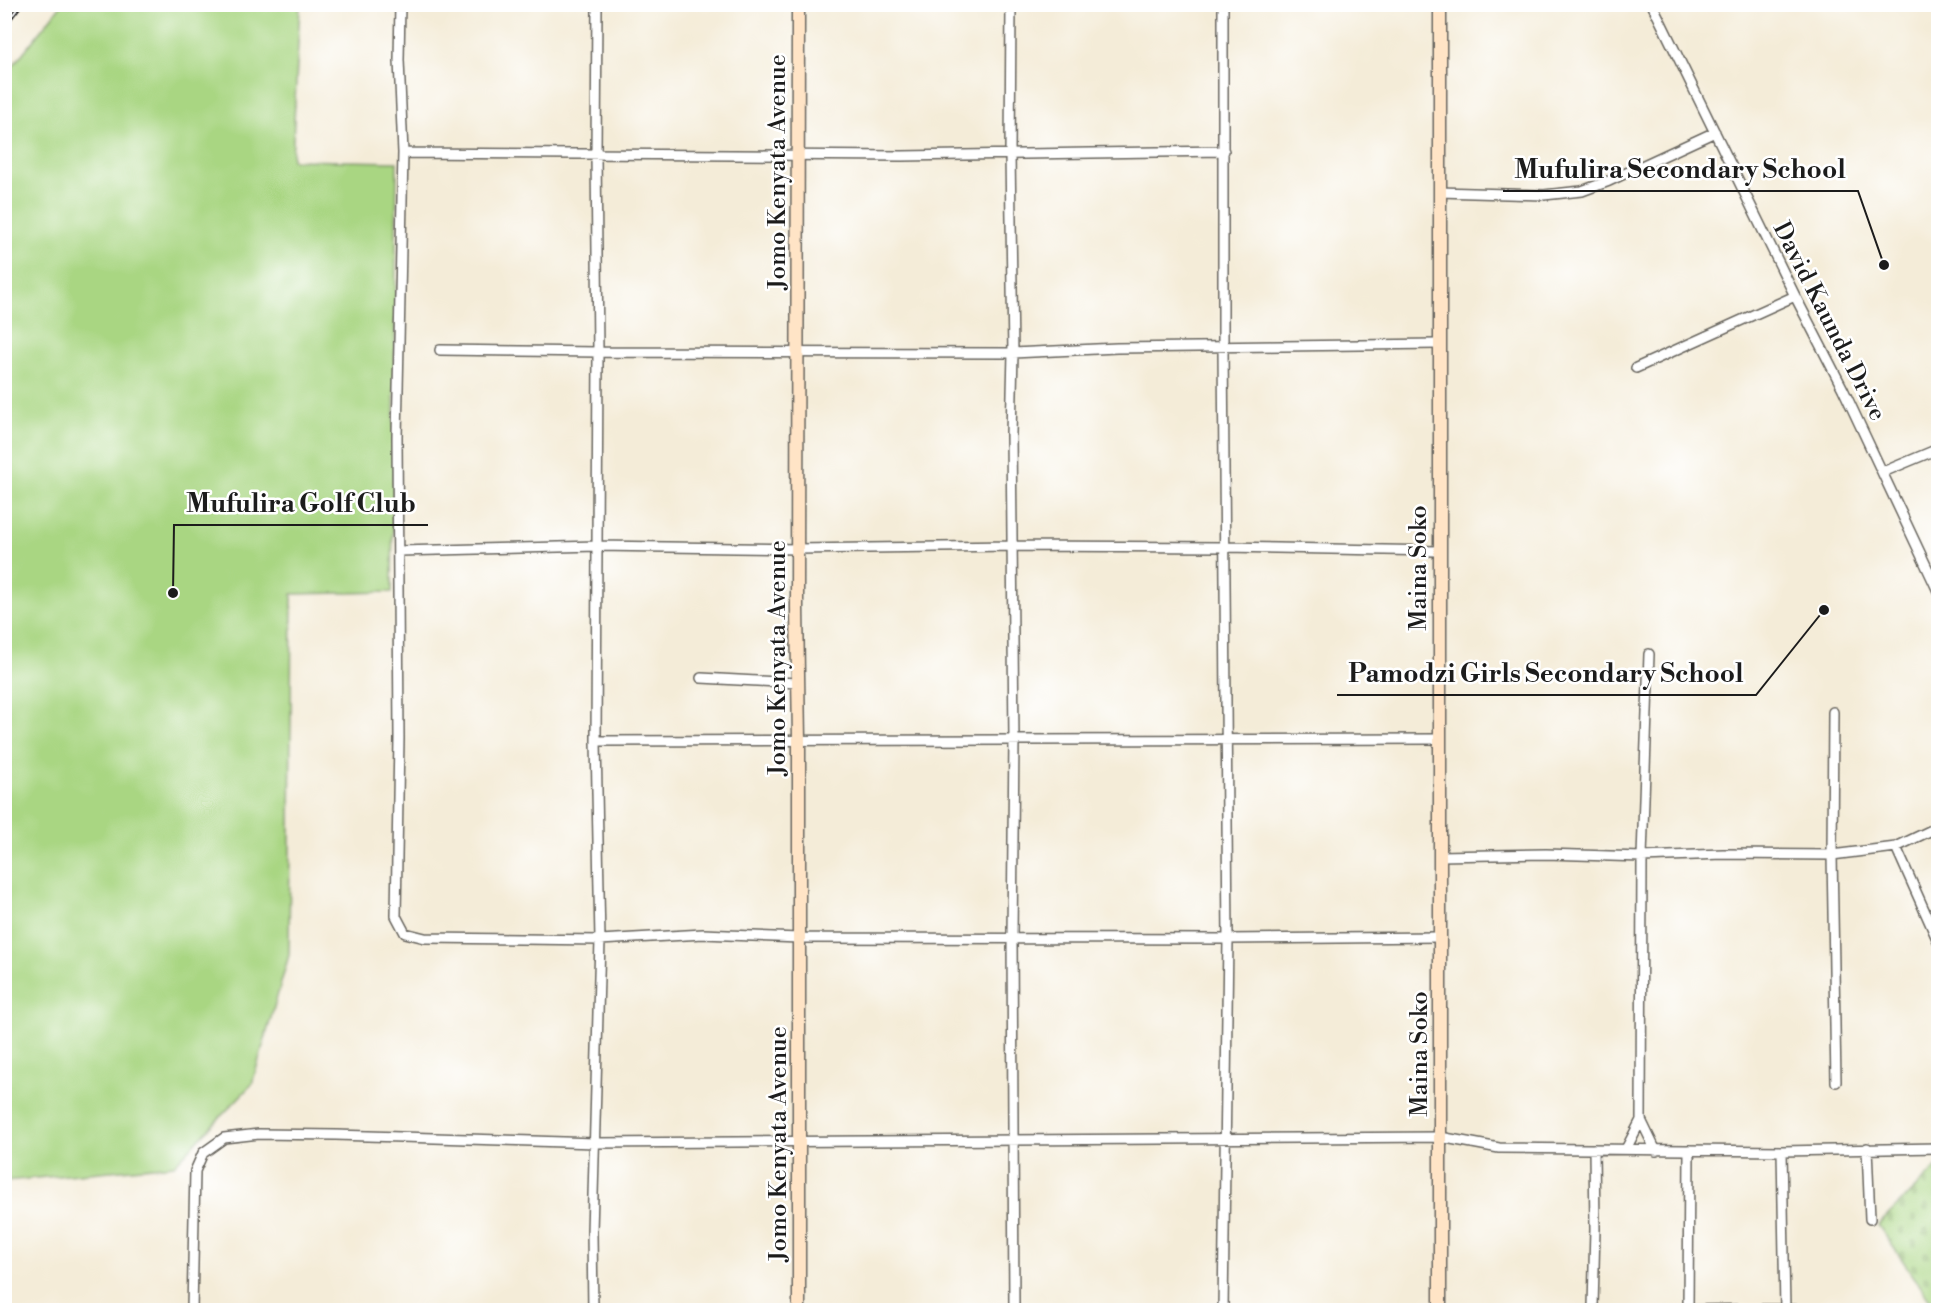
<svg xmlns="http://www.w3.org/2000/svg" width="1943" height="1315" font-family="'Libre Bodoni',serif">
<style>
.grass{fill:#a9d682;stroke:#62794f;stroke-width:1.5}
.cemetery{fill:url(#cemetery-stones);stroke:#62794f;stroke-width:1.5}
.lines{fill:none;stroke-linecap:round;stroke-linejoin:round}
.street-casing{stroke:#68655e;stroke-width:12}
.secondary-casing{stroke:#68655e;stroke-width:15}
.street{stroke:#fff;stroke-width:9}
.secondary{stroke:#ffe4c6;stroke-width:12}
.rail-casing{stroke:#1c1c1c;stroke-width:4.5}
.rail{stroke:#fff;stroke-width:2;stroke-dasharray:7;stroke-linecap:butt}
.labels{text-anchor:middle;stroke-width:5;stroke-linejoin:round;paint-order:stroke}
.street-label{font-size:24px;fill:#1c1c1c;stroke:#fff}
.leader{fill:none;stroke:#1c1c1c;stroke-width:2}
.callout-dot{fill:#1c1c1c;stroke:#fff;stroke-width:2}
.callout-label{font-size:26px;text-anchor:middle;font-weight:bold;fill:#1c1c1c;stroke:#fff;stroke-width:5;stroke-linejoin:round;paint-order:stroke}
</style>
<defs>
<pattern id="cemetery-stones" width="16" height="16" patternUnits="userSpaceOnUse" patternTransform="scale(1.5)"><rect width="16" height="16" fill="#a9d682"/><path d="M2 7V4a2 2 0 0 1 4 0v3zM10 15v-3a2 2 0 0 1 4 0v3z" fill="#91b770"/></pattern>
</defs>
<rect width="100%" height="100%" fill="#fff"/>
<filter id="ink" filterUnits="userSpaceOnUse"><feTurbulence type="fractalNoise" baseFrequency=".0167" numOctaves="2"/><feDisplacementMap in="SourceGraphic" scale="12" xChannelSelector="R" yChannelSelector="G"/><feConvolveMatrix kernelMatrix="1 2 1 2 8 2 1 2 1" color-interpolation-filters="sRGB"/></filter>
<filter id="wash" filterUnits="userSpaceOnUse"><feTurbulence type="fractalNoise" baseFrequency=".008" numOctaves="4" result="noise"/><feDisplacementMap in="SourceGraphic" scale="24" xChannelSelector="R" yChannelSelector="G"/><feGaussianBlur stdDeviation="1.35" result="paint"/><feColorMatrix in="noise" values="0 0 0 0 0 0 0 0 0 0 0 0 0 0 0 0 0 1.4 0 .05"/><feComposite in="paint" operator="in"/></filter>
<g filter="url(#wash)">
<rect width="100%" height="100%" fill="#f4ecd8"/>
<!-- grass -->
<path class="grass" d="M61 5H300L292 160 397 162 392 592 292 594 289 955 252 1084 174 1165 5 1181 4 77Z"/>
<!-- cemetery -->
<path class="cemetery" d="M1938 1166V1310H1937L1878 1225Z"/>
</g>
<g filter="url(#ink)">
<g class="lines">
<!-- street casing -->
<g class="street-casing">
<path id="street" d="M400 4 399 60 403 153 397 437 399 738 396 916 405 933 425 938 600 940 703 934 799 938 1228 939 1439 937
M1011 4 1010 155 1013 353 1011 434 1014 740 1012 937 1014 1310
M1223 4V348L1228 939 1223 1310
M1652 4 1795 296 1843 389 1938 591
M403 153 902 156 1224 151
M1439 192 1544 195 1582 191 1609 181 1715 132
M440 350 598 352 1013 353 1117 348 1438 344
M1636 368 1795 296
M1883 472 1938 449
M399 551 597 546 797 549 1012 546 1226 547 1438 551
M1649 654 1642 857 1641 1120 1656 1151
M701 678 797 683
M1833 712 1832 855 1836 1082
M596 741 1441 739
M1896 847 1938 941
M1439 856 1546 854 1642 857 1723 854 1832 855 1896 847 1938 827
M1867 1148 1870 1219
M1594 1149 1595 1229 1593 1307 1596 1310
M1626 1149 1641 1120
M1782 1151 1785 1309
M192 1310 195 1171 203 1153 224 1138 259 1134 335 1135 595 1143 1440 1137 1499 1148 1782 1151 1938 1148
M593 1310 592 1232 600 940 596 741 598 352 596 154 597 4
M1687 1310 1785 1309 1800 1310
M1688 1310 1689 1150"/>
</g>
<!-- secondary casing -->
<g class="secondary-casing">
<path id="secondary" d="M798 4 797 607 799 740V1310
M1440 1310C1440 875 1437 440 1440 4"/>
</g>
<!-- street -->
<use href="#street" class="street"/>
<!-- secondary -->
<use href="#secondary" class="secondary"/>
<!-- rail casing -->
<g class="rail-casing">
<path id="rail" d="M4 26 21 4"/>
</g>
<!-- rail -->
<use href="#rail" class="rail"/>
</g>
</g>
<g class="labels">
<!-- street labels -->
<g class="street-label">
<text transform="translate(777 172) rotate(-90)" y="8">Jomo Kenyata Avenue</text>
<text transform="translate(1830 321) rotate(63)" y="8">David Kaunda Drive</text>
<text transform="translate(1418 568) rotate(-90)" y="8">Maina Soko</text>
<text transform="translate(777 658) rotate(-90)" y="8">Jomo Kenyata Avenue</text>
<text transform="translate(1419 1054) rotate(-90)" y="8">Maina Soko</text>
<text transform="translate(778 1144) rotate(-90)" y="8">Jomo Kenyata Avenue</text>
</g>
</g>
<!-- callouts -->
<path class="leader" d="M1884 265L1858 191H1503M173 593L174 525H428M1824 610L1756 695H1337"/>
<g class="callout-dot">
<circle cx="1884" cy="265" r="6"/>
<circle cx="173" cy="593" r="6"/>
<circle cx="1824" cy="610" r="6"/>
</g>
<g class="callout-label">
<text x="1680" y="178">Mufulira Secondary School</text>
<text x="301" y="512">Mufulira Golf Club</text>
<text x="1546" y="682">Pamodzi Girls Secondary School</text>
</g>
<!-- margin -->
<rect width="1943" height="1315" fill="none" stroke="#fff" stroke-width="24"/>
</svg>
